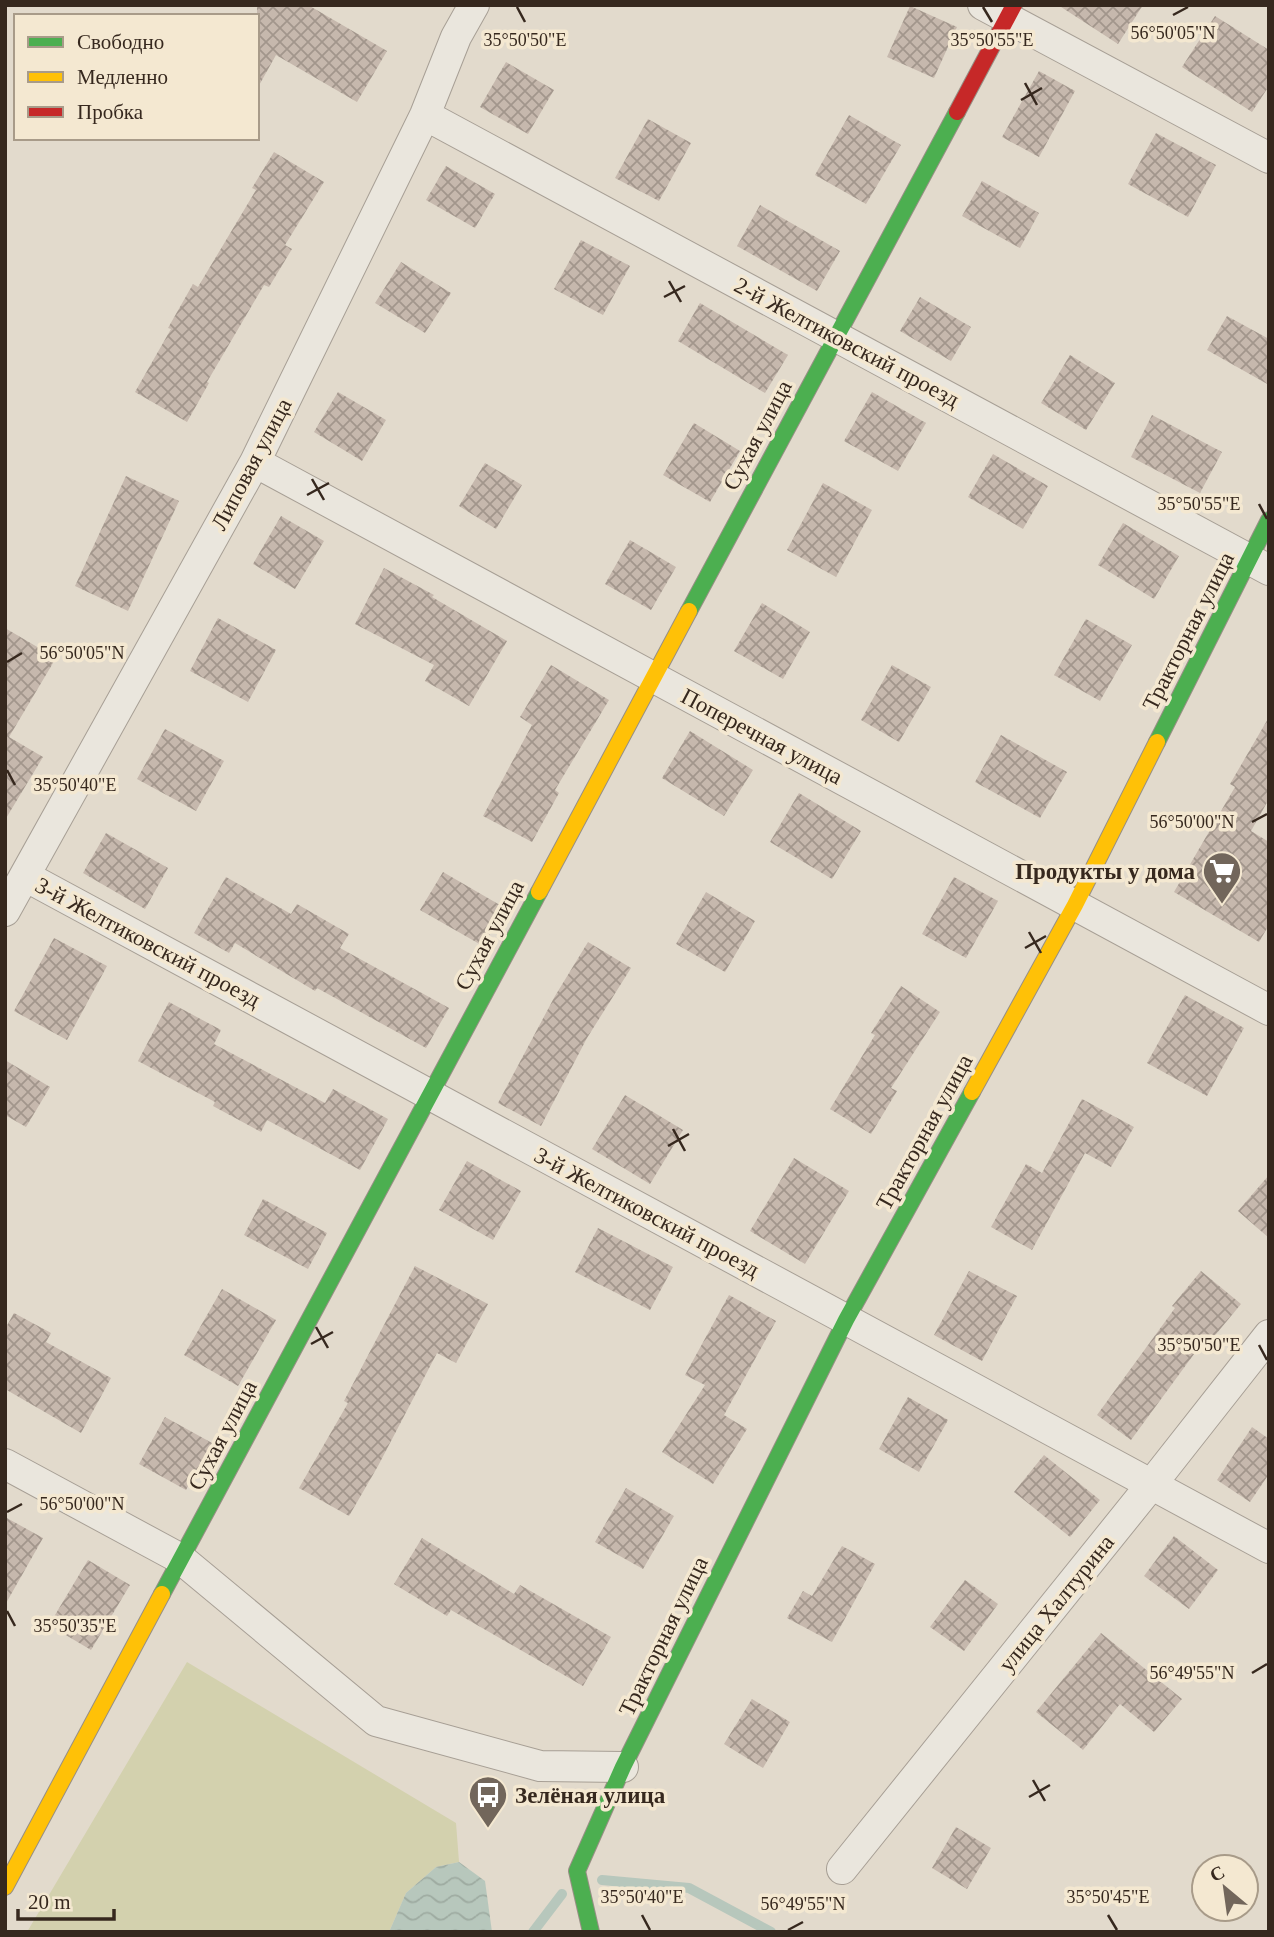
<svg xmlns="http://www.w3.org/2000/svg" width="1274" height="1937" font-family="'Times New Roman',serif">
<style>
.grass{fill:#d3d1ae}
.water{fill:url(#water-waves)}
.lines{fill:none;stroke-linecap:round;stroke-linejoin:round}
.stream{stroke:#b7c7bc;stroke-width:10}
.building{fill:url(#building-cross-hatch)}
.street-casing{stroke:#a79f95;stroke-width:32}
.fast-casing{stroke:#978f85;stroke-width:18}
.slow-casing{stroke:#978f85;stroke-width:18}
.jam-casing{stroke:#978f85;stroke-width:18}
.street{stroke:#eae6dd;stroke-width:30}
.fast{stroke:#4caf50;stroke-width:16}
.slow{stroke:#ffc107;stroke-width:16}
.jam{stroke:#c62828;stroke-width:16}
.ticks{fill:none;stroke:#36281e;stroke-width:2.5}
.labels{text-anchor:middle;stroke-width:7;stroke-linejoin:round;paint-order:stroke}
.street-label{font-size:23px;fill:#36281e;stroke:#f4e8d1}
.poi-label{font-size:23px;font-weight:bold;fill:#36281e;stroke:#f4e8d1;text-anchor:end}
.ticks-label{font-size:18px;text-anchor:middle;fill:#36281e;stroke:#f4e8d1;stroke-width:7;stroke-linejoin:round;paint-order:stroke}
</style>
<defs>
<pattern id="water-waves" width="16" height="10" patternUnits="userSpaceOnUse" patternTransform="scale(1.75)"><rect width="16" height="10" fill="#b7c7bc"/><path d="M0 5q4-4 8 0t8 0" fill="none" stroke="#9eaba1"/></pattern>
<pattern id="building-cross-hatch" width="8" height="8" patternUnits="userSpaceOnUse" patternTransform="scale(1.75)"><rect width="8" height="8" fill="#c6b8ad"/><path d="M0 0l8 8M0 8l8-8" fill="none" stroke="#a2968c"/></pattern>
</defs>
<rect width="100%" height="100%" fill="#e2dacc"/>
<!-- grass -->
<path class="grass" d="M187 1662 456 1823 459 1862 436 1867 406 1893 389 1932H27Z"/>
<!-- water -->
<path class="water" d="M459 1862 485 1881 492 1932H389L406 1893 436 1867Z"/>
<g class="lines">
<!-- stream -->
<path class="stream" d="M602 1880 689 1888 771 1932
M533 1932 562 1894"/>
</g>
<!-- building -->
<path class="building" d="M257 5H308L387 51 357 102 276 55 257 89Z
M1058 5H1143L1118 44Z
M910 6 957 27 934 78 887 57Z
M1215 16 1269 50V86L1252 112 1182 67Z
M506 62 554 90 528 134 480 107Z
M1039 71 1075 91 1039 157 1002 137Z
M849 115 901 145 866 204 815 175Z
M648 119 691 143 659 201 615 178Z
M1156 133 1216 165 1188 217 1128 184Z
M274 152 324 182 285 245 292 249 269 287 264 285 207 382 209 383 187 422 135 392 171 329 168 328 193 284 198 287 256 190 252 188Z
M446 166 495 194 475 228 426 200Z
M982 181 1039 213 1020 248 962 216Z
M760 205 840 251 817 291 737 246Z
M581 240 630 266 603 315 554 289Z
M401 262 451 293 425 333 375 303Z
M920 297 971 327 951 361 900 331Z
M700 303 788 355 765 393 678 341Z
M1227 316 1269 339V385L1207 350Z
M1070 355 1115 383 1086 430 1041 403Z
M338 392 386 420 362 461 314 432Z
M872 392 926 423 898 471 844 441Z
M1152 415 1222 452 1200 493 1131 457Z
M694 423 740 451 710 502 663 475Z
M993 454 1048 486 1023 529 968 497Z
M485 463 522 485 496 529 459 506Z
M126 476 179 501 128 611 75 586Z
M823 483 872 510 836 577 787 550Z
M281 516 324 541 295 589 253 564Z
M1123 523 1179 556 1154 599 1098 565Z
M630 540 676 567 651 610 605 584Z
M384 568 434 595 432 597 507 641 469 706 425 681 434 665 355 624Z
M762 603 810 632 783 679 734 651Z
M218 618 276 650 248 702 190 671Z
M1086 619 1132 645 1100 701 1054 675Z
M5 628 56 658 9 737 43 757 5 820Z
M551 665 609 700 555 790 559 793 532 842 483 816 532 725 520 717Z
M892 665 931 687 899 742 861 720Z
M1269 717V799L1251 831 1269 842V925L1259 942 1174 892 1235 787 1230 784Z
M165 729 224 761 196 811 137 779Z
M690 731 753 770 724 816 662 778Z
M1001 735 1067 772 1040 818 975 782Z
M799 793 861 831 832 879 770 842Z
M106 833 168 868 145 909 83 873Z
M443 872 505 908 483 946 420 910Z
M226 877 291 914 297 904 349 934 340 948 449 1008 426 1048 317 988 315 991 235 943 229 953 194 933Z
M954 877 998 901 966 958 922 934Z
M706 892 755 921 725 972 676 944Z
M54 938 107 966 67 1040 14 1011Z
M588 942 631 968 587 1038 541 1126 498 1103 555 996Z
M901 986 940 1012 891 1088 897 1091 871 1134 830 1109 875 1035 871 1033Z
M1185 995 1244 1028 1207 1096 1147 1063Z
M169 1002 221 1030 214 1044 325 1103 333 1089 388 1119 360 1170 267 1120 261 1132 213 1106 215 1102 138 1061Z
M5 1060 50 1087 26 1127 5 1115Z
M625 1095 683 1130 650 1184 592 1149Z
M1082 1099 1134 1127 1111 1167 1085 1153 1032 1250 991 1227 1026 1164 1042 1173Z
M794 1158 849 1191 805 1264 750 1231Z
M467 1161 521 1191 493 1240 439 1210Z
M1269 1175V1238L1238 1211Z
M263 1199 327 1233 308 1269 244 1235Z
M598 1228 673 1267 650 1310 575 1272Z
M415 1266 488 1304 456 1363 437 1353 378 1466 349 1516 299 1488 348 1403 344 1401Z
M969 1271 1017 1296 982 1361 934 1335Z
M1201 1271 1241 1304 1212 1339 1208 1335 1131 1440 1097 1415 1175 1308 1172 1306Z
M222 1289 276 1320 238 1386 184 1355Z
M729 1295 776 1321 724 1415 747 1429 713 1484 662 1452 705 1385 685 1375Z
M14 1313 51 1333 46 1342 111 1378 81 1433 5 1389V1329Z
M908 1397 948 1420 919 1472 879 1449Z
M165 1417 212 1443 186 1490 139 1464Z
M1252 1427 1269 1439V1474L1250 1502 1217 1480Z
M1044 1455 1100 1500 1070 1537 1014 1492Z
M626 1488 674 1516 643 1569 595 1542Z
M5 1517 43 1538 5 1605Z
M1174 1536 1218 1570 1189 1609 1144 1576Z
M422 1538 514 1594 520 1585 611 1637 583 1686 451 1610 447 1616 394 1584Z
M842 1546 875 1564 832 1642 787 1618 803 1591 812 1596Z
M88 1560 130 1585 91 1650 49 1625Z
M965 1580 998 1604 964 1651 930 1627Z
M1101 1633 1182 1699 1154 1732 1120 1704 1083 1750 1036 1712Z
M752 1699 790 1722 763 1768 724 1744Z
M956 1827 991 1848 967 1889 932 1868Z"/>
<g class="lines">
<!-- street casing -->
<g class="street-casing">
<path id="street" d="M983 5 1269 158
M425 115 1269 570
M255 462 1269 1010
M25 876 1269 1548
M5 911 255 462 425 115 456 37 474 5
M5 1464 181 1559 376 1721 540 1766 623 1767
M842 1869 1151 1485 1269 1335"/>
</g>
<!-- fast casing -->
<g class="fast-casing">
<path id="fast" d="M689 611 957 112
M1157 742 1269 520
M162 1594 539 892
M591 1932 577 1871 623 1767 846 1320 972 1092"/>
</g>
<!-- slow casing -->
<g class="slow-casing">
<path id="slow" d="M539 892 689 611
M972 1092 1075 905 1157 742
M5 1887 162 1594"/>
</g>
<!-- jam casing -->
<g class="jam-casing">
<path id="jam" d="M957 112 1014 5"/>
</g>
<!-- street -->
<use href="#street" class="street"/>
<!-- fast -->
<use href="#fast" class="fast"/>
<!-- slow -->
<use href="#slow" class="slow"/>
<!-- jam -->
<use href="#jam" class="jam"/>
</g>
<!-- ticks -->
<path class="ticks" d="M517 7 525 22M983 7 992 22M1173 15 1188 7M1025 83 1037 105M1021 100 1042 88M669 281 681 302M664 297 685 286M312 479 324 500M307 495 329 483M1259 504 1267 519M7 662 22 653M7 770 15 785M1252 822 1267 814M1029 932 1041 953M1025 948 1046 936M673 1129 685 1151M668 1146 689 1134M316 1327 328 1348M311 1344 333 1332M1259 1345 1267 1360M7 1512 22 1504M7 1611 15 1626M1252 1673 1267 1664M1033 1780 1045 1801M1029 1797 1050 1785M642 1915 650 1930M1108 1915 1117 1930M788 1930 803 1922"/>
<!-- icons -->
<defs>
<g id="supermarket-pin" transform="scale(2.0125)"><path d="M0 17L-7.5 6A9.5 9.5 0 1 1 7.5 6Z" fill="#72665b" stroke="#f4e8d1"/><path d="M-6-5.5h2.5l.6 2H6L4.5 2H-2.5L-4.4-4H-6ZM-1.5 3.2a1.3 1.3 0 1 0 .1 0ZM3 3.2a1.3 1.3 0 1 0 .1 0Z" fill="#fff"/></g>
<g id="bus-pin" transform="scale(2.0125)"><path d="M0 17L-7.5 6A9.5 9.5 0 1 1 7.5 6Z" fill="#72665b" stroke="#f4e8d1"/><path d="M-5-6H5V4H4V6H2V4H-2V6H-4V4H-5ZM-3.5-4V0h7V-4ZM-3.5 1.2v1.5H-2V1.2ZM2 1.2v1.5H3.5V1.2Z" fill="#fff"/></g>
</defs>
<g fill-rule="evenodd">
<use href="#supermarket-pin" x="1222" y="871"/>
<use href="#bus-pin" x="488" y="1795"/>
</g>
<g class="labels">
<!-- street labels -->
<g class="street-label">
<text transform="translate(847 342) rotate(28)" y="8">2-й Желтиковский проезд</text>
<text transform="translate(757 435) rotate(-62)" y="8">Сухая улица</text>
<text transform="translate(251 464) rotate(-62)" y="8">Липовая улица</text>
<text transform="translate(1188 631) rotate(-63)" y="8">Тракторная улица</text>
<text transform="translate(762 736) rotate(28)" y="8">Поперечная улица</text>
<text transform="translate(489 935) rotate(-62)" y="8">Сухая улица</text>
<text transform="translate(148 942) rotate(28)" y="8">3-й Желтиковский проезд</text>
<text transform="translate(924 1132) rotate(-61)" y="8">Тракторная улица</text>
<text transform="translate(647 1212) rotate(28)" y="8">3-й Желтиковский проезд</text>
<text transform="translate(222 1435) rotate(-62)" y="8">Сухая улица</text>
<text transform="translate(1056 1603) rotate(-51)" y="8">улица Халтурина</text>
<text transform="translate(663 1636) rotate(-64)" y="8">Тракторная улица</text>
</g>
<!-- poi labels -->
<g class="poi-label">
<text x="1195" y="879">Продукты у дома</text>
<text x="515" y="1803" text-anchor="start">Зелёная улица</text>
</g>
</g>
<g class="ticks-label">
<text x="1173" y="39">56°50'05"N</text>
<text x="525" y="46">35°50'50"E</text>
<text x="992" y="46">35°50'55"E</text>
<text x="1199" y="510">35°50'55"E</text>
<text x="82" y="659">56°50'05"N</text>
<text x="75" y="791">35°50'40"E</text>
<text x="1192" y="828">56°50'00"N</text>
<text x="1199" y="1351">35°50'50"E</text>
<text x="82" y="1510">56°50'00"N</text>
<text x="75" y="1632">35°50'35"E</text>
<text x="1192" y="1679">56°49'55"N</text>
<text x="642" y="1903">35°50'40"E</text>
<text x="1108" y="1903">35°50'45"E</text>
<text x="803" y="1910">56°49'55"N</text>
</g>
<!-- border -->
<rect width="1274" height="1937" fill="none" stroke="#36281e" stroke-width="14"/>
<!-- legend -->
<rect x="14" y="14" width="245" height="126" fill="#f4e8d1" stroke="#a89b89" stroke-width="2"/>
<rect x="28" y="37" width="35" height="10" fill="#4caf50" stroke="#a89b89" stroke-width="2"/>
<text x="77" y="49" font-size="21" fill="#36281e">Свободно</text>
<rect x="28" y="72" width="35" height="10" fill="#ffc107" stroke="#a89b89" stroke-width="2"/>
<text x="77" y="84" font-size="21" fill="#36281e">Медленно</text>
<rect x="28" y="107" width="35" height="10" fill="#c62828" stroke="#a89b89" stroke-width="2"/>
<text x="77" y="119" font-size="21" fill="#36281e">Пробка</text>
<!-- north arrow -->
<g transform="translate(1225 1888) rotate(331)"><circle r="33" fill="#f4e8d1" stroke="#a89b89" stroke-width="2"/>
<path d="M0-5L12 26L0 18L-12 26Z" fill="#72665b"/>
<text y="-10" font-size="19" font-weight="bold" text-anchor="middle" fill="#36281e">С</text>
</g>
<!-- scale -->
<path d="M18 1909v10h96v-10" fill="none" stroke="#36281e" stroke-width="3.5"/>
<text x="28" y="1909" font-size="21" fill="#36281e" stroke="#f4e8d1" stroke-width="5" paint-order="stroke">20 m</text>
</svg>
